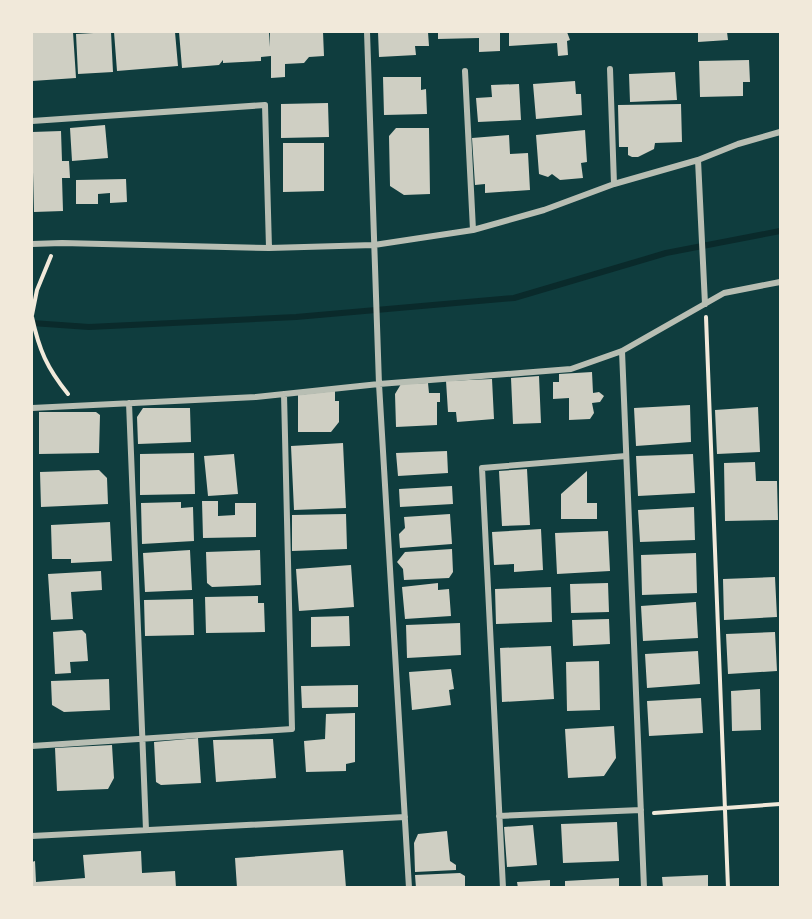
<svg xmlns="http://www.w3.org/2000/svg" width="812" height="919" font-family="'Open Sans',sans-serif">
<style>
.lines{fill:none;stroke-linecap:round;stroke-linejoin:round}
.stream{stroke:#0a2a2b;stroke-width:6}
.building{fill:#cfcfc3}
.path{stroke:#f1e9da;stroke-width:4}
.minor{stroke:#b8beb3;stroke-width:6}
</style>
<rect width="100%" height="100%" fill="#0f3d3e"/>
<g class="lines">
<!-- stream -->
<path class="stream" d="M32 323 89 327 296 317 514 298 666 253 780 231"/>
</g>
<!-- building -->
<path class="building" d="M32 32H73L76 78 32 81Z
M111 32 113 72 78 74 76 34Z
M114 32H175L178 66 117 71Z
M179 32H269L270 47V32H323L324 56 309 57 304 63 285 64V77L271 78V56L261 57V61L223 63V60L219 65 182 68Z
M378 32H428L429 46H415L416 55 379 57Z
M438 32H500V51L479 52V38L438 39Z
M509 32H567L570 40 567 41 568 55 558 56 557 43 509 46Z
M698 32H727L728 40 698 42Z
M749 60 750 82H743V96L700 97 699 61Z
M675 72 677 100 630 102 629 74Z
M383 77H421V90L426 89 427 114 384 115Z
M575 81 576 94H581L582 115 536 119 533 84Z
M519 84 521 120 478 122 476 98 492 97 491 85Z
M328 103 329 137 281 138V104Z
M681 104 682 142 655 143 654 149 638 157H632L628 155V147H619L618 105Z
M105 125 108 158 72 161 70 128Z
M396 128H429L430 194 404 195 390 186 389 136Z
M585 130 587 162 581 163 583 178 560 180 552 174 548 177 539 174 536 135Z
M61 131 62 161H69L70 178H62L63 211 34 212 32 132Z
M509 135 510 154 528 153 530 190 485 193V184L475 185 472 138Z
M283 143H324V191L283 192Z
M126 179 127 202 110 203V193L98 194V204H76V180Z
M592 372 593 393 599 392 604 396 600 402 592 403 594 413 590 419 569 420V398L553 399V382H559V374Z
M539 376 541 423 513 424 511 378Z
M492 379 494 419 457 422 456 412H448L446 381Z
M428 383 429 393H440V402H437V425L396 427 395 394 401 384Z
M335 391V401H339V422L331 432H298V395Z
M690 405 691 442 636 446 634 408Z
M758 407 760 452 717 454 715 410Z
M143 408H190L191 442 138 444 137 417Z
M39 412H96L100 415 99 453 39 454Z
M343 443 346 508 294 510 291 446Z
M447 451 448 473 398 476 396 453Z
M194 453 195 494 140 495V454Z
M234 454 238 494 208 496 204 456Z
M693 454 695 493 638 496 636 456Z
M755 462 756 481H777L778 520 725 521 724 463Z
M527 469 530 525 502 526 499 471Z
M99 470 107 478 108 504 41 507 40 472Z
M587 471V503H597V519H561V494Z
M452 486 453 504 400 507 399 489Z
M202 501H218V516L235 515V503H256V537L203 538Z
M181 502V508L193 507 194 541 142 544 141 503Z
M694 507 695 540 640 542 638 510Z
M346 514 347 549 292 551V515Z
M450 514 452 544 400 548 399 534 405 528 404 517Z
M110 522 112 561 71 563V559H52L51 525Z
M541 529 543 570 514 572V564L494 565 492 532Z
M608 531 610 571 557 574 555 533Z
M452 549 453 572 449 578 404 580 403 569 397 562 405 552Z
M190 550 192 590 145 592 143 553Z
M260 550 261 585 212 587 207 583 206 552Z
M696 553 697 593 642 595 641 555Z
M351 565 354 607 299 611 296 569Z
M101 571 102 590 71 592 73 619 51 620 48 574Z
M775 577 777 617 724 620 723 579Z
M438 583V590L449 589 451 616 405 619 402 587Z
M608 583 609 612 571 613 570 584Z
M551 587 552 622 496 624 495 589Z
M258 596V603H264L265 632 206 633 205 597Z
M193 599 194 635 145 636 144 600Z
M696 602 698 638 643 641 641 606Z
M349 616 350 646 311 647V617Z
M609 619 610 644 573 646 572 620Z
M460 623 461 655 407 658 406 625Z
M82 630 86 634 88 661 70 662 71 673 55 674 53 632Z
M775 632 777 671 728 674 726 634Z
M551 646 554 699 502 702 500 648Z
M698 651 700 684 647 688 645 654Z
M599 661 600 710 567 711 566 662Z
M451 669 454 689 449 690 451 705 412 710 409 672Z
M109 679 110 710 64 712 52 705 51 681Z
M358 685V707L302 708 301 686Z
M760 689 761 730 732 731 731 691Z
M701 698 703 733 649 736 647 701Z
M355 713V762L346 764V771L306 772 304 741 325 739 326 714Z
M614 726 616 758 604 776 568 778 565 729Z
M198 738 201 783 161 785 156 782 154 742Z
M273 739 276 778 216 782 213 740Z
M112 745 114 778 108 789 57 791 55 748Z
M617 822 619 861 563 863 561 824Z
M533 825 537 865 507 867 504 827Z
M447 831 450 861 456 865V870L415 872 414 843 418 834Z
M343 850 346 888H237L235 858Z
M141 851 142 873 175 871 176 888H32V862L35 861 36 882 85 878 83 855Z
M460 873 465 876V888H416L415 875Z
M708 875V888H663L662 877Z
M619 878V888H565V881Z
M550 880V888H518L517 882Z"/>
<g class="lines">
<!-- path -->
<path class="path" d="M32 315 37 290 51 256
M32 317C39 350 47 368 68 394
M706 317 728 888
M654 813 780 804"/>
<!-- minor -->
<path class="minor" d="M367 32 379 384 409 888
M610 69 614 184
M465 71 473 230
M32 121 265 105 269 248
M698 160 705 304
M32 244 62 243 269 248 374 245 473 230 544 210 614 184 698 160 738 144 780 132
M622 351 644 888
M129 403 146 830
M32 408 256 397 379 384 571 369 622 351 724 293 780 282
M32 746 292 729 284 394
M499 816 641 810
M32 836 405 817
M503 888 482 468 626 456"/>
</g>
<!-- border -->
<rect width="812" height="919" fill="none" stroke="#f1e9da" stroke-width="66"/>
</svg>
